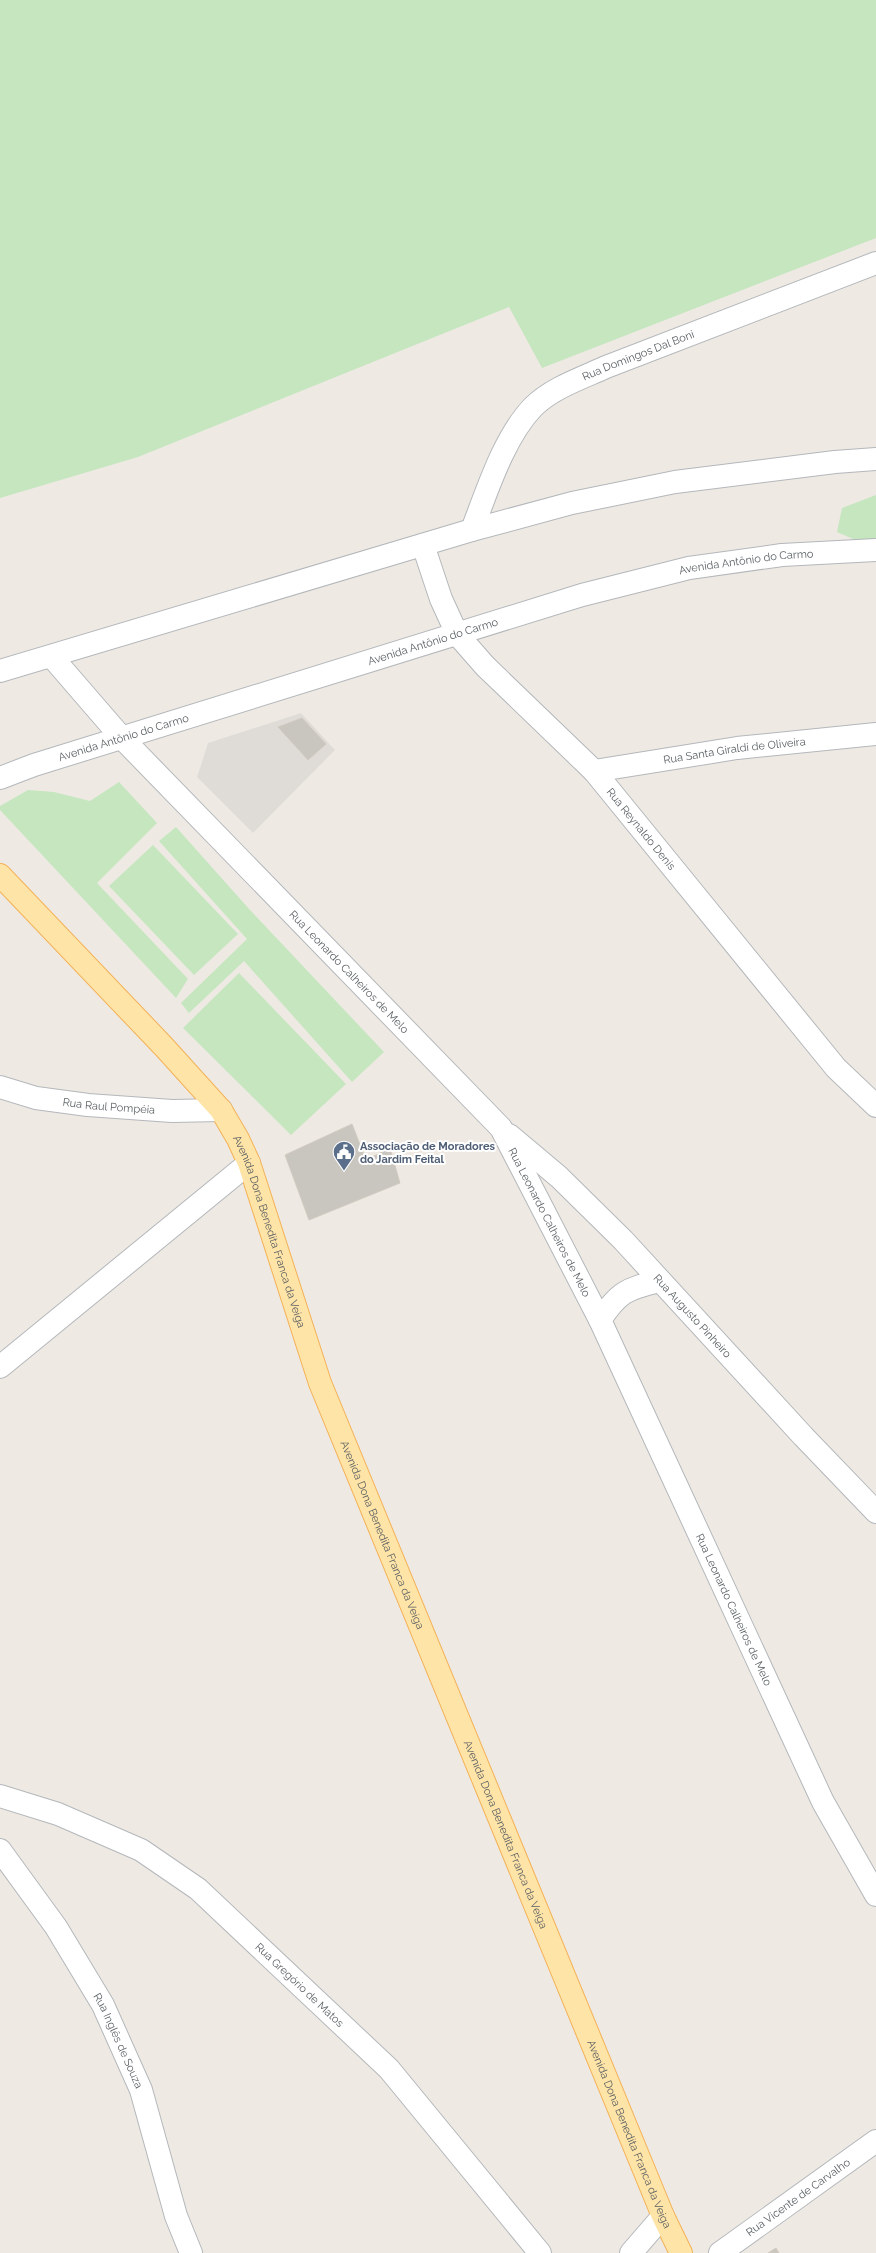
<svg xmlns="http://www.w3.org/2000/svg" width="876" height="2253" font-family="Raleway,sans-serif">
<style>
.industrial{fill:#dfdcd8}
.green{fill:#c5e6bf}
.building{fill:#c9c5bf;stroke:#d3cbc1}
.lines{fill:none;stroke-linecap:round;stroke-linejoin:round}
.minor-casing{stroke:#b4b7bb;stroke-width:24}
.major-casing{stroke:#f3b158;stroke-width:24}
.minor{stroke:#fff;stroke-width:22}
.major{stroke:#ffe4a7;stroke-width:22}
.labels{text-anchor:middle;stroke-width:4;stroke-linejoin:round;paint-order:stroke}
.street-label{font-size:11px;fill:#5b6164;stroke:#fff}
.service-label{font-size:11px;font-weight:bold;fill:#4e5e75;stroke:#fff;text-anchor:start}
</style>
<rect width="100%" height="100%" fill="#eeeae3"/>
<!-- industrial -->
<path class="industrial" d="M301 713 335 750 253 833 197 777 208 743Z"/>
<!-- green -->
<path class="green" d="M0 0H876V238L542 368 509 307 138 457 0 498Z
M876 495V549L837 532 842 508Z
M119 782 157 823 97 883 188 979 176 998 0 810V806L28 790 54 792 90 801Z
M176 827 250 910 384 1052 352 1082 244 961 189 1013 181 1003 247 939 159 841Z
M153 845 238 934 194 975 109 886Z
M239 973 346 1084 291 1135 183 1028Z"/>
<!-- building -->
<path class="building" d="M302 718 326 744 308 760 278 727Z
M352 1124 366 1160 390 1148 400 1183 309 1220 285 1155Z
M776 2248 779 2253H768Z"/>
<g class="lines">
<!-- minor casing -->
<g class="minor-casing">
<g id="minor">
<path id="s1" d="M472 530C487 491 504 437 533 407 552 388 582 378 606 367L876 263"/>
<path id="s2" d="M423 545 441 599 457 634 485 666 594 771 836 1068 876 1106"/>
<path id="s3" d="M52 657 122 738 501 1128 600 1320 823 1802 876 1895"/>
<path d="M0 671 472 530 572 503 675 482 835 462 876 459"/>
<path id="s4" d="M594 771 737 748 876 734"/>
<path id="s5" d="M0 778 34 765 582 595 689 568 782 555 876 550"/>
<path id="s6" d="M0 1087 36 1098 88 1105 172 1111 221 1110"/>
<path id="s7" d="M509 1135 559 1177 623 1240 803 1436 876 1512"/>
<path d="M600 1320C619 1292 626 1289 659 1281"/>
<path d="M0 1367 249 1163"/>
<path id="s8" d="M0 1796 58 1814 141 1850 198 1889 389 2069 540 2253"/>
<path id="s9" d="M0 1850 56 1927 103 2005 141 2090 176 2216 191 2253"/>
<path d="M631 2253 663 2216"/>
<path id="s10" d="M720 2253 876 2141"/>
</g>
</g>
<!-- major casing -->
<g class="major-casing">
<g id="major">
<path id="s11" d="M0 875 165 1048 221 1110 238 1139 249 1163 320 1383 663 2216 681 2253"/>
</g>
</g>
<!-- minor -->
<use href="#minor" class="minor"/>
<!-- major -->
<use href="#major" class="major"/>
</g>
<!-- icons -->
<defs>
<g id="civic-pin" transform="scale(1.15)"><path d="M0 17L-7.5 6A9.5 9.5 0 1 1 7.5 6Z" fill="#5c6f8a" stroke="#fff"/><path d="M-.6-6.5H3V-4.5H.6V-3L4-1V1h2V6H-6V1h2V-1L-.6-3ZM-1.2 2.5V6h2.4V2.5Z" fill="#fff"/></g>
</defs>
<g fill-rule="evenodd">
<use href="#civic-pin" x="344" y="1152"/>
</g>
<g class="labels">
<!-- street labels -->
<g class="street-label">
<text dy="4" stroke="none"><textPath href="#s1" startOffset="256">Rua Domingos Dal Boni</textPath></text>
<text dy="4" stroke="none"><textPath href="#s5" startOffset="778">Avenida Antônio do Carmo</textPath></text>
<text dy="4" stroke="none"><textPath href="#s5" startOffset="454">Avenida Antônio do Carmo</textPath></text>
<text dy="4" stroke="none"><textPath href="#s5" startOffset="130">Avenida Antônio do Carmo</textPath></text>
<text dy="4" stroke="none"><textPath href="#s4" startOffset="142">Rua Santa Giraldi de Oliveira</textPath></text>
<text dy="4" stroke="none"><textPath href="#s2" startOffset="364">Rua Reynaldo Denis</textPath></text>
<text dy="4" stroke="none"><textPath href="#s3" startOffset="433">Rua Leonardo Calheiros de Melo</textPath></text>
<text dy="4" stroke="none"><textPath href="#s6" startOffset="111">Rua Raul Pompéia</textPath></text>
<text dy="4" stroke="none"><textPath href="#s3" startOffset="757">Rua Leonardo Calheiros de Melo</textPath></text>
<text dy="4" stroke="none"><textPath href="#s11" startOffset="454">Avenida Dona Benedita Franca da Veiga</textPath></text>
<text dy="4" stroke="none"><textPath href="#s7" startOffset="258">Rua Augusto Pinheiro</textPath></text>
<text dy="4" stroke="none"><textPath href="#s11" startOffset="778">Avenida Dona Benedita Franca da Veiga</textPath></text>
<text dy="4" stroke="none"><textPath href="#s3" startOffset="1186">Rua Leonardo Calheiros de Melo</textPath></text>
<text dy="4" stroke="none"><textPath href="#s11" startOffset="1102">Avenida Dona Benedita Franca da Veiga</textPath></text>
<text dy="4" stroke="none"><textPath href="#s8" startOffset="360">Rua Gregório de Matos</textPath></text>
<text dy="4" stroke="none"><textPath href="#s9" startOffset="225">Rua Inglês de Souza</textPath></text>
<text dy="4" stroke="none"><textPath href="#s11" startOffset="1426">Avenida Dona Benedita Franca da Veiga</textPath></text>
<text dy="4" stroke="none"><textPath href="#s10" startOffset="96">Rua Vicente de Carvalho</textPath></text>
</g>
<!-- service labels -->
<g class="service-label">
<text x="360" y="1150">Associação de Moradores<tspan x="360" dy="13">do Jardim Feital</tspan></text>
</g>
</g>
</svg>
